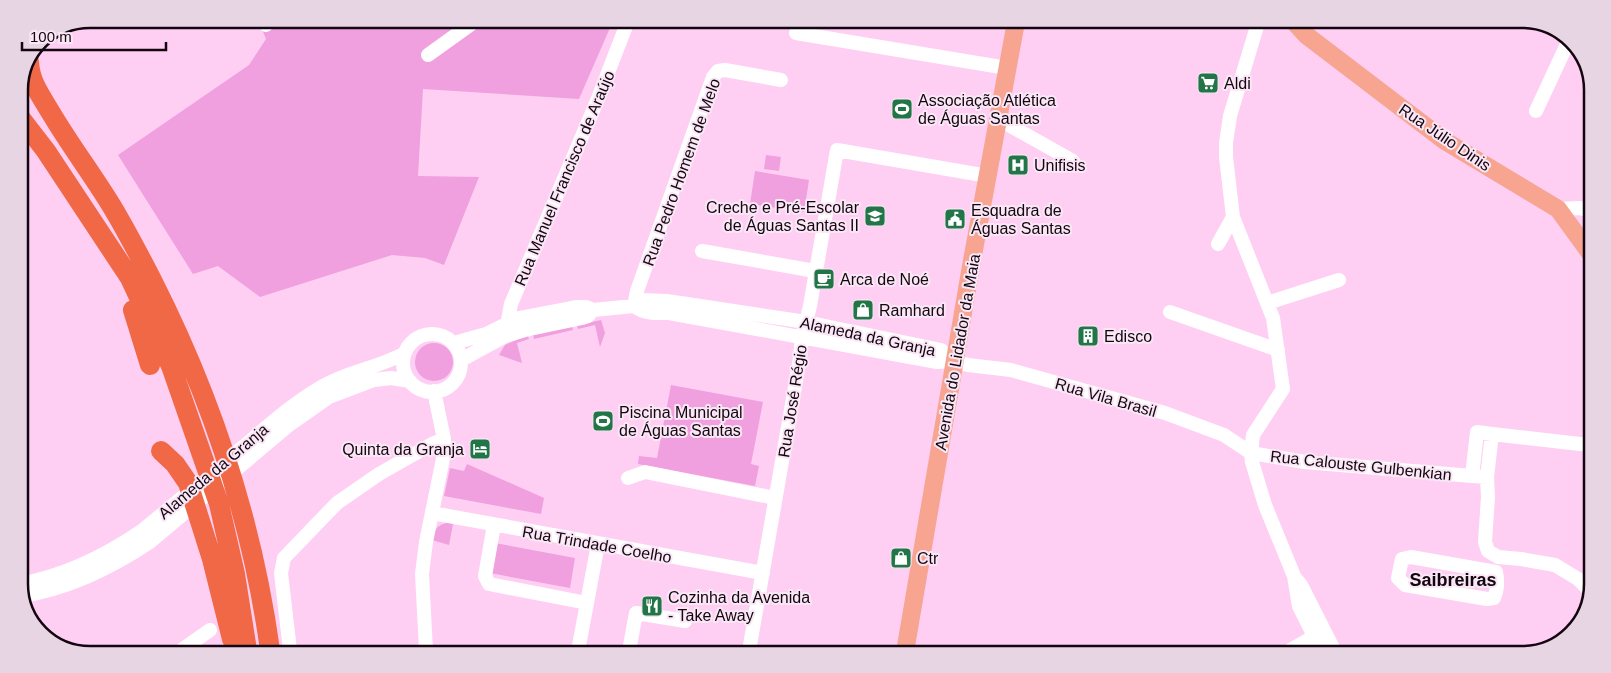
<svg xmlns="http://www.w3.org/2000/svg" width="1611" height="673" font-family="Arial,sans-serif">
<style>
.green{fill:#f09fdf}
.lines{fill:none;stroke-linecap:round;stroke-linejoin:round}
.minor{stroke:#fff;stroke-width:14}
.major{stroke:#f7a490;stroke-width:18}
.highway{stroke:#f16846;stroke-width:20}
.labels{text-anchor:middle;stroke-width:4;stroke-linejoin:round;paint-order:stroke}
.poi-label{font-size:16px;fill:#140611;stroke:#fae7f5;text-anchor:start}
.street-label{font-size:16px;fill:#140611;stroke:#fae7f5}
.neighbourhood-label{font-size:18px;font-weight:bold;fill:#140611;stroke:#fae7f5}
.rim{fill:none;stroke:#140611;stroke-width:2.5}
</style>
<rect width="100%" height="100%" fill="#fecff3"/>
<!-- green -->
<path class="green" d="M258 19 613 21 579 99 423 89 418 176 479 177 444 265 425 258 392 255 260 297 218 266 193 274 118 155 249 65 266 39Z
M766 155 781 157 779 171 764 169Z
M755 171 809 180 804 212 750 204Z
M601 320 605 333 600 347 595 325 578 329 577 325Z
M572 326 573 330 534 339 533 334Z
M527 335 529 339 517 343 522 363 499 355 505 345Z
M415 362a19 19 0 1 1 38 0a19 19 0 1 1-38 0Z
M671 385 763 402 751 464 759 466 755 486 638 464 639 456 657 458Z
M467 464 544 498 541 514 444 496 450 468 464 471Z
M451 522 453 524 449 545 432 540C435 528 438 524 451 522Z
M495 543 575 558 570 588 490 573Z"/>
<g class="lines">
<!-- minor -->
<path class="minor" d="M333 20 335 22
M1258 23 1230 116 1226 143V157L1233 217 1273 318 1283 389 1253 435 1251 453 1252 462 1265 505 1294 576 1299 606 1323 654
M266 25 273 19
M796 33 1007 68
M428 55 474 22
M1536 111 1569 40
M998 119 1073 161
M1558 209 1580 208 1591 211
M1218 244 1233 217
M702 251 815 271
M1267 303 1339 280
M634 306C645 314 657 313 669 313L937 362 955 361
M634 306 637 291 713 77 718 71 725 70 781 80
M1170 312 1278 350
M403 363a29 29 0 1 1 58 0a29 29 0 1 1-58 0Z
M505 336 511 304 597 101 628 21
M454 343 486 334 519 318 576 307H586L593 310 634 306 641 300 667 301 806 322 941 350 955 361 968 365 1011 370 1165 413 1224 435 1251 453 1305 462 1472 476
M461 360 505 336 525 330 582 318 588 316 593 310
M1492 434 1589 445
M1487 477 1472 476 1477 432 1492 434 1487 477 1488 497 1485 542 1488 551 1498 557 1521 559 1555 565 1578 579 1587 588
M628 478 645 472 775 498
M432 513 763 573
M494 525 485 576 489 584 587 603
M1411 557 1496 572C1498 582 1498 589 1494 598L1487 599 1405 585 1398 578 1402 559Z
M1296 579 1301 585 1336 654
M19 584C65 576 105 556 143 530 177 502 210 474 243 447 267 427 291 405 318 389 345 372 378 368 405 353
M22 596C69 589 111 568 150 542L289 425 329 397 374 380 391 378 410 381
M1559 643 1564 639
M183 649 210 630
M290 650 281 573 284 558 337 503 379 474 432 444 444 439
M426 650 422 574 426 542 444 454V439L434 391
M578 651 598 544
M629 651 636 613 685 621
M749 651 800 358 802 337 810 306 837 150 988 176
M1285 653 1322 632"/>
<!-- major -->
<path class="major" d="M1295 23 1306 35 1445 141 1558 209 1590 253
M905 652 971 266 1016 22"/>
<!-- highway -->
<path class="highway" d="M29 62C30 82 41 96 51 113 70 145 92 174 111 205 125 228 138 253 151 278 210 394 252 520 270 650
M19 116 46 151 130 278 171 366 219 504 235 574 247 650
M133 310 150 365
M161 451 175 464 188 483 212 559 232 639 238 649"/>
</g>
<!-- icons -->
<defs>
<g id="supermarket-square" transform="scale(1.125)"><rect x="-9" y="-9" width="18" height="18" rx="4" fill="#217547" stroke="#fae7f5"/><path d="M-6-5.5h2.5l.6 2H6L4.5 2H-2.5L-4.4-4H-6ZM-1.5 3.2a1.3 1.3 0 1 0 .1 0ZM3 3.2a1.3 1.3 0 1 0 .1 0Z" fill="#fff"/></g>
<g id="stadium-square" transform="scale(1.125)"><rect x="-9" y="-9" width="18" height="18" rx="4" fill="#217547" stroke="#fae7f5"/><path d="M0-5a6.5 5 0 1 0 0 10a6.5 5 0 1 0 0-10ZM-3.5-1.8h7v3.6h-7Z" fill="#fff"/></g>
<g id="hospital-square" transform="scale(1.125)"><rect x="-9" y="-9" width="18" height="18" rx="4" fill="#217547" stroke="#fae7f5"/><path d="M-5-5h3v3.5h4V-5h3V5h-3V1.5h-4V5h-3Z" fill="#fff"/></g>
<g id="school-square" transform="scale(1.125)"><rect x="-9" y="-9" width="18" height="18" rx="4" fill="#217547" stroke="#fae7f5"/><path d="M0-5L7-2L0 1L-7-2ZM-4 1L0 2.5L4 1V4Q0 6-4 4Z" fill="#fff"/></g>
<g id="civic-square" transform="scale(1.125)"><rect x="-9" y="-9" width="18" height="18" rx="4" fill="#217547" stroke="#fae7f5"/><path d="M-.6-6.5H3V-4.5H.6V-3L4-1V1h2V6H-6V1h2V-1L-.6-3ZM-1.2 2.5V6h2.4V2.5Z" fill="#fff"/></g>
<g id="cafe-square" transform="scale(1.125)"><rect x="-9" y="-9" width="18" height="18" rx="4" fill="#217547" stroke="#fae7f5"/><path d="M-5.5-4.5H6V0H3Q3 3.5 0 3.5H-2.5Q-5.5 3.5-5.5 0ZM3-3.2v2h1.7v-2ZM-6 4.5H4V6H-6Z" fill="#fff"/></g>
<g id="shop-square" transform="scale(1.125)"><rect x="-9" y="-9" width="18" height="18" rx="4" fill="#217547" stroke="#fae7f5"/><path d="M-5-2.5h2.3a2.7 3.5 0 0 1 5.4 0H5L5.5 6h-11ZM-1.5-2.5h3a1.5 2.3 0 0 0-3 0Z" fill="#fff"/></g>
<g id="building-square" transform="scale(1.125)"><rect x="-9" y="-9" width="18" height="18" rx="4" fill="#217547" stroke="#fae7f5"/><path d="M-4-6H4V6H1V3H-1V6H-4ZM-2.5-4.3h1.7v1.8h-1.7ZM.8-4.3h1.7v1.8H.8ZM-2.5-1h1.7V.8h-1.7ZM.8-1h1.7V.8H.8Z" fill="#fff"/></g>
<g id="hotel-square" transform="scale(1.125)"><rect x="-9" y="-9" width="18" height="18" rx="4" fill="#217547" stroke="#fae7f5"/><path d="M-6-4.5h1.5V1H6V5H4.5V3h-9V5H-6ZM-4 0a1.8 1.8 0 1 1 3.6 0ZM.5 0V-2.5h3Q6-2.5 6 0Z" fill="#fff"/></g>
<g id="restaurant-square" transform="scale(1.125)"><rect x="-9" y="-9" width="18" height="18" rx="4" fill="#217547" stroke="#fae7f5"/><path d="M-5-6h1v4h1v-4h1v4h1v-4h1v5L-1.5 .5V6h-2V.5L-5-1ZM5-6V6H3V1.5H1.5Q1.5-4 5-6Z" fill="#fff"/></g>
</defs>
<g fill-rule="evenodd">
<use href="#supermarket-square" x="1208" y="83"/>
<use href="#stadium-square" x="902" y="109"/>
<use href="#hospital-square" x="1018" y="165"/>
<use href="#school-square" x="875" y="216"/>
<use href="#civic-square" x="955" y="219"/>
<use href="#cafe-square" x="824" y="279"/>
<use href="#shop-square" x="863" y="310"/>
<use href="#building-square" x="1088" y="336"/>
<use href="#stadium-square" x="603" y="421"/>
<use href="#hotel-square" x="480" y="449"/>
<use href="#shop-square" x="901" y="558"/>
<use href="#restaurant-square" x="652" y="606"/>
</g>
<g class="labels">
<!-- poi labels -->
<g class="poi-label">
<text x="1224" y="89">Aldi</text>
<text x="918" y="106">Associação Atlética<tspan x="918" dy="18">de Águas Santas</tspan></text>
<text x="1034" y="171">Unifisis</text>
<text x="859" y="213" text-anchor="end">Creche e Pré-Escolar<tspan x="859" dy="18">de Águas Santas II</tspan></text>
<text x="971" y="216">Esquadra de<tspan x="971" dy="18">Águas Santas</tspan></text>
<text x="840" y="285">Arca de Noé</text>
<text x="879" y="316">Ramhard</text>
<text x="1104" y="342">Edisco</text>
<text x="619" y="418">Piscina Municipal<tspan x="619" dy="18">de Águas Santas</tspan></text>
<text x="464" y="455" text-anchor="end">Quinta da Granja</text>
<text x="917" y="564">Ctr</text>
<text x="668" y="603">Cozinha da Avenida<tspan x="668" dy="18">- Take Away</tspan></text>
</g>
<!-- street labels -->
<g class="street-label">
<text transform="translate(1445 137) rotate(34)" y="6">Rua Júlio Dinis</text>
<text transform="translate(681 172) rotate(-70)" y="6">Rua Pedro Homem de Melo</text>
<text transform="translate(564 178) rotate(-67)" y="6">Rua Manuel Francisco de Araújo</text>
<text transform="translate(868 336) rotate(12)" y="6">Alameda da Granja</text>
<text transform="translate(957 352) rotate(-80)" y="6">Avenida do Lidador da Maia</text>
<text transform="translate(1106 397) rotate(16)" y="6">Rua Vila Brasil</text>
<text transform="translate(792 401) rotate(-81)" y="6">Rua José Régio</text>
<text transform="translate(1361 465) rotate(6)" y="6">Rua Calouste Gulbenkian</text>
<text transform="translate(213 471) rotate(-40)" y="6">Alameda da Granja</text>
<text transform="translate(597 544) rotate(10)" y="6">Rua Trindade Coelho</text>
</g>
<!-- neighbourhood labels -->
<g class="neighbourhood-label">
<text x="1453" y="586">Saibreiras</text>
</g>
</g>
<!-- crop -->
<path d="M0 0H1611V673H0ZM90 28H1522A62 62 0 0 1 1584 90V584A62 62 0 0 1 1522 646H90A62 62 0 0 1 28 584V90A62 62 0 0 1 90 28Z" fill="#e8d5e3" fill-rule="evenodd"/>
<path class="rim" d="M90 28H1522A62 62 0 0 1 1584 90V584A62 62 0 0 1 1522 646H90A62 62 0 0 1 28 584V90A62 62 0 0 1 90 28Z"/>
<!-- scale -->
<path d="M22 42v8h144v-8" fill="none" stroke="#140611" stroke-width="2.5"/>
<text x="30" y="42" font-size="15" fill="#140611" stroke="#fae7f5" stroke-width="4" paint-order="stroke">100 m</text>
</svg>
